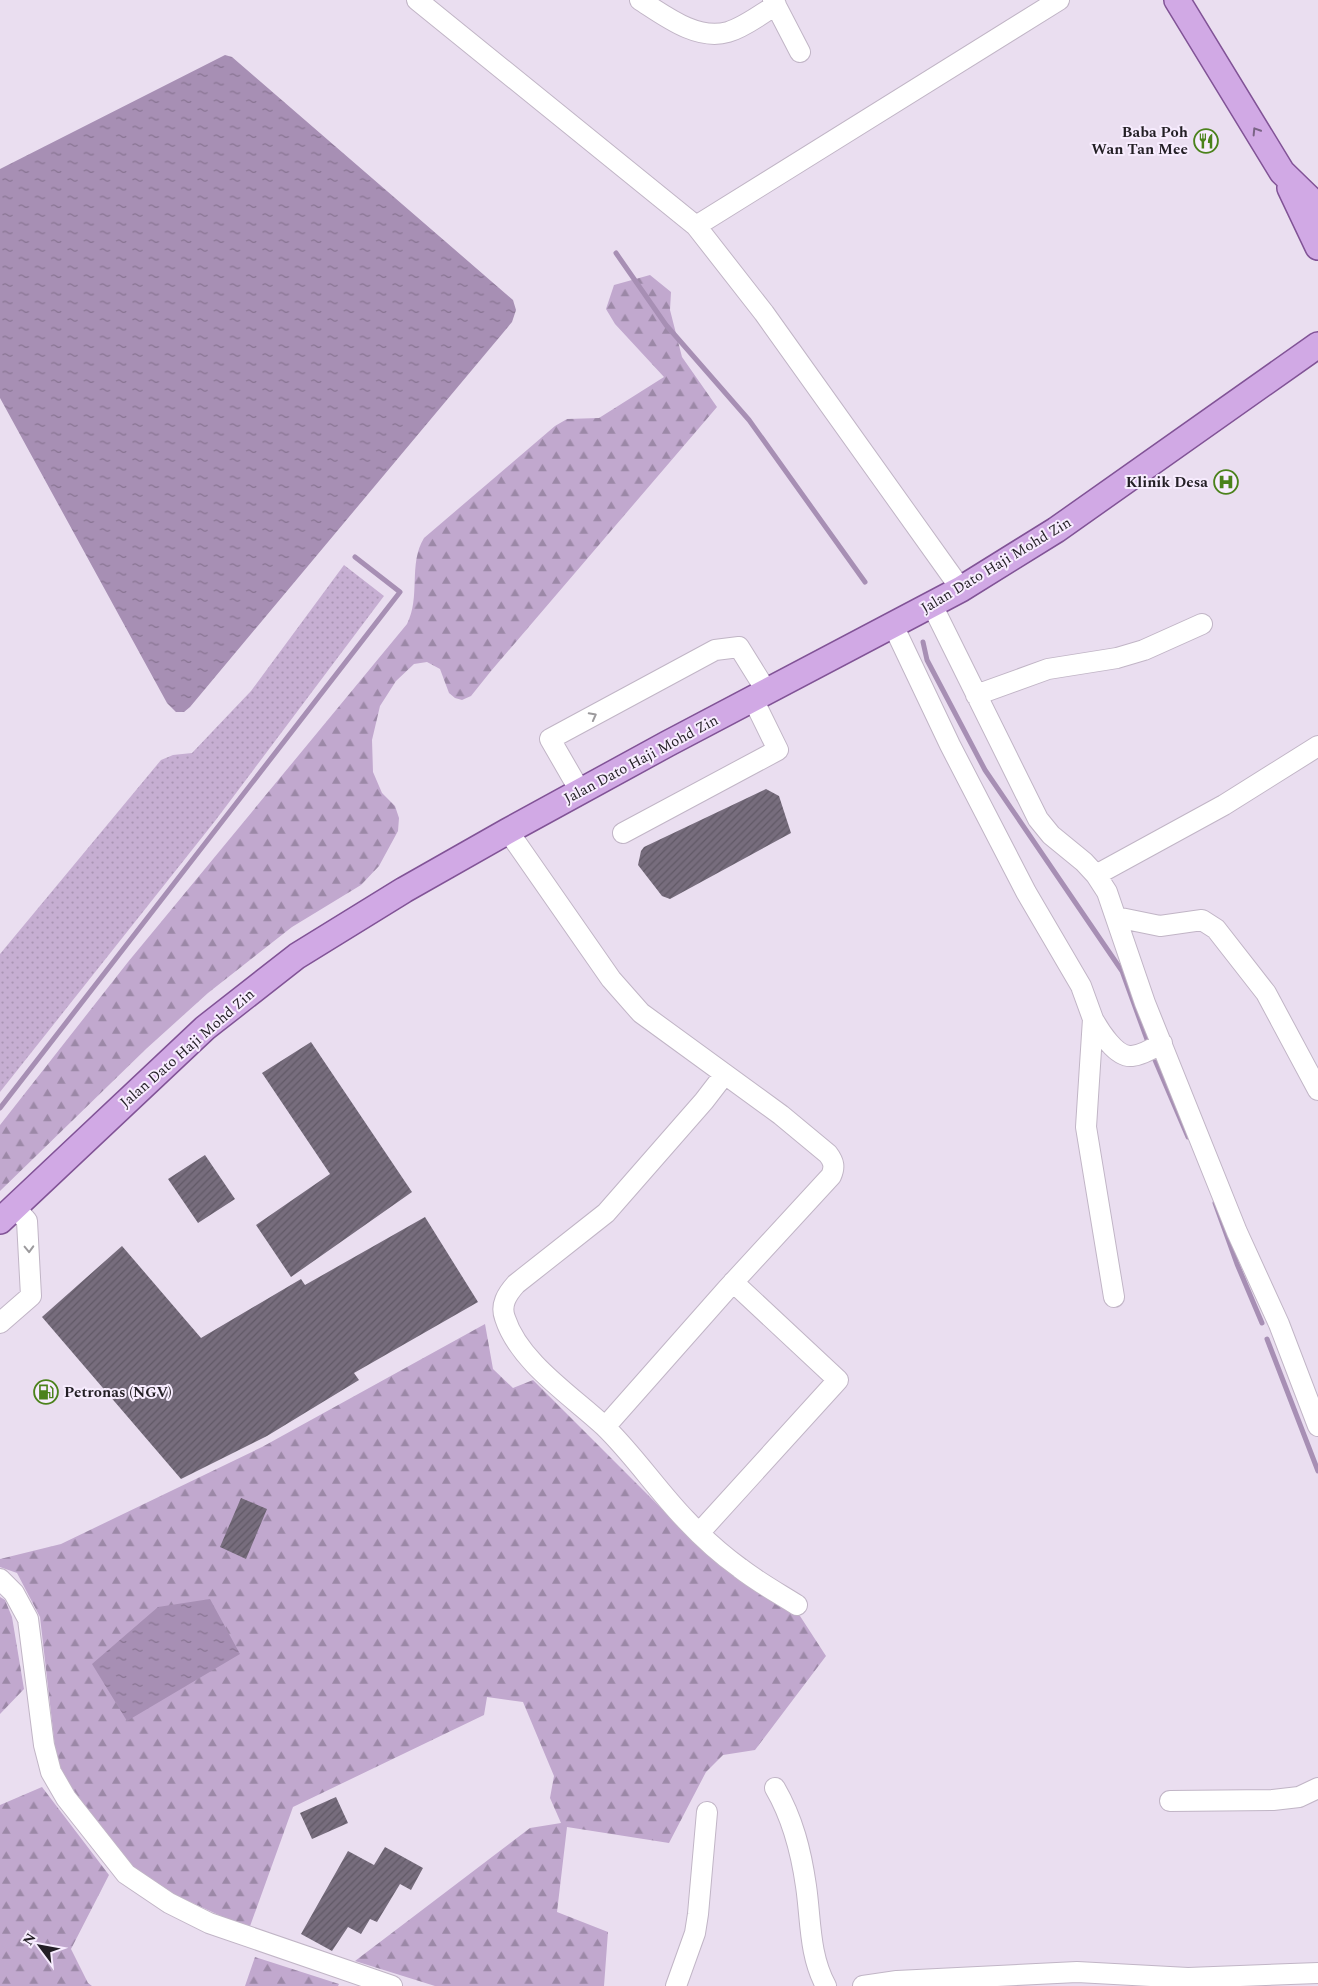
<svg xmlns="http://www.w3.org/2000/svg" width="1318" height="1986" font-family="Spectral,serif">
<style>
.grass{fill:url(#grass-dots)}
.forest{fill:url(#forest-firs)}
.water{fill:url(#water-ripples)}
.lines{fill:none;stroke-linecap:round;stroke-linejoin:round}
.stream{stroke:#a78fb4;stroke-width:5}
.building{fill:url(#building-hatch)}
.minor-casing{stroke:#c1b5c6;stroke-width:22}
.major-casing{stroke:#815396;stroke-width:28}
.minor{stroke:#fff;stroke-width:20}
.major{stroke:#d1a9e5;stroke-width:25}
.oneway{stroke:#7a6485}
.oneway2{stroke:#9c9a9d}
.labels{text-anchor:middle;stroke-width:4;stroke-linejoin:round;paint-order:stroke}
.poi-label{font-size:15px;font-weight:bold;fill:#231f25;stroke:#f7ecfe;text-anchor:end}
.street-label{font-size:15px;fill:#231f25;stroke:#f7ecfe}
</style>
<defs>
<pattern id="grass-dots" width="8" height="8" patternUnits="userSpaceOnUse" patternTransform="scale(1.25)"><rect width="8" height="8" fill="#c6aed2"/><path d="M2 2h.1M6 6h.1" fill="none" stroke="#aa95b4" stroke-width="1.8" stroke-linecap="round"/></pattern>
<pattern id="forest-firs" width="22" height="20" patternUnits="userSpaceOnUse" patternTransform="scale(1.25)"><rect width="22" height="20" fill="#c1a8ce"/><path d="M5 1l3.5 6h-7zM16 11l3.5 6h-7z" fill="#9c88a7"/></pattern>
<pattern id="water-ripples" width="26" height="14" patternUnits="userSpaceOnUse" patternTransform="scale(1.25)"><rect width="26" height="14" fill="#a78fb4"/><path d="M2 4q2-2 4 0t4 0M15 11q2-2 4 0t4 0" fill="none" stroke="#887492"/></pattern>
<pattern id="building-hatch" width="6" height="6" patternUnits="userSpaceOnUse" patternTransform="scale(1.25)"><rect width="6" height="6" fill="#776d7d"/><path d="M-1 1l2-2M0 6l6-6M5 7l2-2" fill="none" stroke="#615966"/></pattern>
</defs>
<rect width="100%" height="100%" fill="#eadef0"/>
<!-- grass -->
<path class="grass" d="M344 565 384 596 215 821 0 1092V954L161 760 173 755 192 753 251 691Z"/>
<!-- forest -->
<path class="forest" d="M650 275 671 292 670 310 682 357 717 407 491 671 471 696 462 700 455 698 449 693 440 669 427 662 414 664 396 681 380 706 372 740 373 772 382 793 395 806 399 818 398 831 379 866 361 885 292 927 208 993 146 1049 0 1191V1125L128 962 407 624C421 597 408 564 424 538L555 426 567 419 599 418 664 377 615 324 606 309 614 285Z
M485 1324 493 1369 513 1388 533 1380 683 1530 731 1573 800 1616 826 1656 755 1750 723 1755 706 1772 669 1843 567 1827 557 1912 608 1932 604 1986H435L355 1961 530 1828 561 1823 550 1798 554 1776 523 1702 487 1697 484 1715 293 1807 249 1929 156 1886 132 1866 79 1801 57 1765 40 1617 17 1573 0 1567V1559L61 1544 262 1447Z
M0 1597 5 1600 12 1617 24 1689 0 1714Z
M42 1787 109 1875 71 1949 88 1983 92 1986H0V1805Z
M255 1957 339 1984 338 1986H245Z"/>
<!-- water -->
<path class="water" d="M225 55 232 57 513 300 516 310 512 322 190 707 184 712H176L167 703 0 398V169Z
M210 1599 240 1654 127 1721 92 1664 158 1607Z"/>
<g class="lines">
<!-- stream -->
<path class="stream" d="M616 253 666 325 749 420 865 582
M923 642 927 660 985 770 1122 971 1149 1045
M1152 1053 1188 1137
M0 1108 400 592 355 557
M1215 1203 1237 1264 1262 1323
M1267 1339 1318 1471"/>
</g>
<!-- building -->
<path class="building" d="M766 789 779 796 791 833 670 899 662 896 638 865 641 851 644 847Z
M311 1042 412 1192 291 1277 256 1225 330 1174 262 1073Z
M205 1155 235 1199 198 1223 168 1179Z
M425 1217 478 1302 354 1373 359 1380 267 1436 181 1479 42 1317 122 1246 201 1338 301 1279 305 1285Z
M241 1498 267 1509 246 1559 220 1547Z
M336 1797 348 1823 312 1839 300 1813Z
M385 1847 423 1868 411 1890 400 1884 377 1922 370 1919 361 1934 348 1927 332 1951 301 1934 348 1851 374 1865Z"/>
<g class="lines">
<!-- minor casing -->
<g class="minor-casing">
<path id="minor" d="M417 0 696 226 764 313 961 589
M640 0C665 16 697 41 728 32 745 27 761 14 776 5
M773 0 800 52
M696 226 1059 0
M932 605 1038 819 1051 835 1084 862 1096 875 1107 892 1145 1003 1237 1232 1279 1324 1318 1426
M893 625 950 745 1026 892 1081 986 1093 1019 1086 1127 1114 1297
M976 695 1048 669 1117 658 1144 650 1202 624
M580 791 550 739 715 650 739 647 767 692
M508 831 611 979 641 1013 781 1115 828 1154C834 1162 835 1167 831 1176L727 1289 605 1427
M623 833 778 750 753 699
M1096 875 1224 805 1318 746
M1116 917 1160 926 1202 920 1216 929 1266 993 1318 1090
M1093 1019C1099 1030 1116 1058 1132 1056 1142 1055 1154 1048 1162 1043
M724 1075 704 1101 606 1213 516 1284C507 1294 500 1305 505 1318 519 1362 572 1396 604 1426 634 1455 657 1490 686 1520 701 1536 722 1555 740 1568 758 1582 778 1593 797 1605
M0 1323 31 1296 27 1221 15 1207
M700 1532 838 1380 733 1282
M0 1579 14 1593 28 1619 44 1745 51 1772 66 1798 126 1874 169 1903 209 1923 392 1986
M775 1788C793 1819 801 1851 806 1886 811 1920 809 1955 826 1986
M1170 1801 1273 1800 1299 1797 1318 1788
M676 1986 695 1933 698 1914 707 1812
M863 1986 897 1981 1077 1972 1188 1978 1318 1973"/>
</g>
<!-- major casing -->
<g class="major-casing">
<path id="major" d="M1177 0 1282 172 1318 207
M1290 188 1318 247
M0 1221 205 1028 297 956 404 890 508 831 667 744 961 589 1056 530 1318 345"/>
</g>
<!-- minor -->
<use href="#minor" class="minor"/>
<!-- major -->
<use href="#major" class="major"/>
</g>
<!-- one-way arrows -->
<defs><path id="oneway-chevron" d="M-2-3.5L2.5 0L-2 3.5" fill="none" stroke-width="1.6" stroke-linecap="round" stroke-linejoin="round" transform="scale(1.25)"/></defs>
<use class="oneway" href="#oneway-chevron" transform="translate(1256 131) rotate(-122)"/>
<g class="oneway2">
<use href="#oneway-chevron" transform="translate(593 716) rotate(-28)"/>
<use href="#oneway-chevron" transform="translate(29 1249) rotate(88)"/>
</g>
<!-- icons -->
<defs>
<g id="restaurant-ring" transform="scale(1.25)"><circle r="9.5" fill="#f7ecfe" stroke="#4b821b" stroke-width="1.5"/><path d="M-5-6h1v4h1v-4h1v4h1v-4h1v5L-1.5 .5V6h-2V.5L-5-1ZM5-6V6H3V1.5H1.5Q1.5-4 5-6Z" fill="#4b821b"/></g>
<g id="hospital-ring" transform="scale(1.25)"><circle r="9.5" fill="#f7ecfe" stroke="#4b821b" stroke-width="1.5"/><path d="M-5-5h3v3.5h4V-5h3V5h-3V1.5h-4V5h-3Z" fill="#4b821b"/></g>
<g id="fuel-ring" transform="scale(1.25)"><circle r="9.5" fill="#f7ecfe" stroke="#4b821b" stroke-width="1.5"/><path d="M-5.5-6h7V0h2V4h1.3V-2.5L3-4.5l.8-.8L6-3V5H2.5V1h-1V6h-7ZM-4.2-4.7v3.2H.2V-4.7Z" fill="#4b821b"/></g>
</defs>
<g fill-rule="evenodd">
<use href="#restaurant-ring" x="1206" y="141"/>
<use href="#hospital-ring" x="1226" y="482"/>
<use href="#fuel-ring" x="46" y="1392"/>
</g>
<g class="labels">
<!-- poi labels -->
<g class="poi-label">
<text x="1188" y="137">Baba Poh<tspan x="1188" dy="17">Wan Tan Mee</tspan></text>
<text x="1208" y="487">Klinik Desa</text>
<text x="64" y="1397" text-anchor="start">Petronas (NGV)</text>
</g>
<!-- street labels -->
<g class="street-label">
<text transform="translate(996 565) rotate(-31)" y="5">Jalan Dato Haji Mohd Zin</text>
<text transform="translate(641 759) rotate(-28)" y="5">Jalan Dato Haji Mohd Zin</text>
<text transform="translate(187 1048) rotate(-41)" y="5">Jalan Dato Haji Mohd Zin</text>
</g>
</g>
<!-- north arrow -->
<g transform="translate(40 1946) rotate(302)" stroke="#f7ecfe" stroke-width="4" paint-order="stroke">
<path d="M0-4L9 19L0 12L-9 19Z" fill="#231f25"/>
<text y="-8" font-size="14" font-weight="bold" text-anchor="middle" fill="#231f25">N</text>
</g>
</svg>
